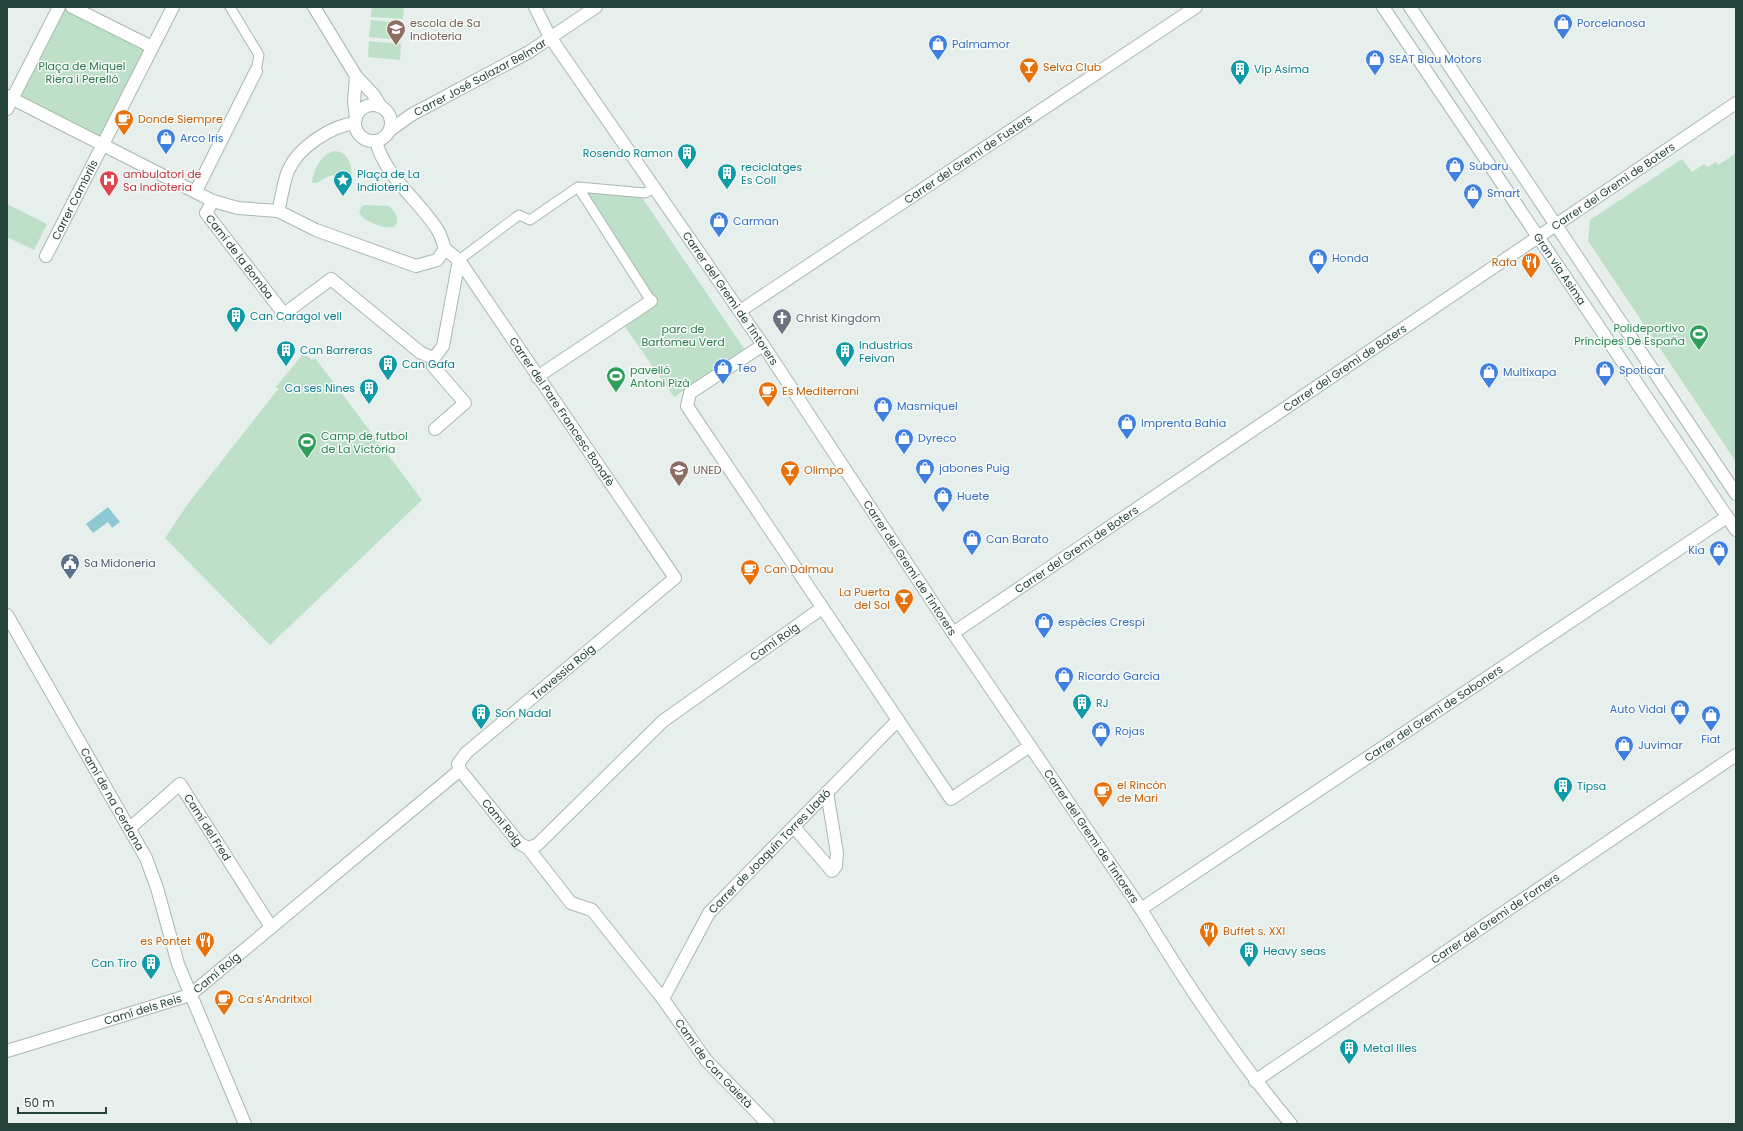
<svg xmlns="http://www.w3.org/2000/svg" width="1743" height="1131" font-family="Poppins,sans-serif">
<style>
.green{fill:#bfe0c8}
.water{fill:#8ec9d4}
.lines{fill:none;stroke-linecap:round;stroke-linejoin:round}
.pedestrian-casing{stroke:#a8b8b2;stroke-width:11}
.minor-casing{stroke:#a8b8b2;stroke-width:14}
.pedestrian{stroke:#fff;stroke-width:9}
.minor{stroke:#fff;stroke-width:12}
.labels{text-anchor:middle;stroke-width:3;stroke-linejoin:round;paint-order:stroke}
.education-label{font-size:11px;fill:#785e54;stroke:#f7fbf9;text-anchor:start}
.shop-label{font-size:11px;fill:#366cbe;stroke:#f7fbf9;text-anchor:start}
.park-label{font-size:11px;fill:#2d7a4b;stroke:#f7fbf9}
.food-label{font-size:11px;fill:#c56008;stroke:#f7fbf9;text-anchor:start}
.culture-label{font-size:11px;fill:#0d838f;stroke:#f7fbf9;text-anchor:start}
.street-label{font-size:11px;fill:#24423a;stroke:#f7fbf9}
.health-label{font-size:11px;fill:#be3a42;stroke:#f7fbf9;text-anchor:start}
.worship-label{font-size:11px;fill:#5b616d;stroke:#f7fbf9;text-anchor:start}
.leisure-label{font-size:11px;fill:#27864d;stroke:#f7fbf9;text-anchor:start}
.service-label{font-size:11px;fill:#4e5e75;stroke:#f7fbf9;text-anchor:start}
</style>
<rect width="100%" height="100%" fill="#e6efeb"/>
<!-- green -->
<path class="green" d="M59 7H72L152 47 103 144 13 98Z
M372 7H404L403 19 371 17Z
M371 20 403 23 401 40 369 37Z
M369 41 401 44 400 60 368 57Z
M333 151C347 151 351 162 352 174 345 177 338 174 330 176 323 178 319 184 312 183 313 170 320 156 333 151Z
M1735 154 1736 155V462L1588 241 1590 220 1682 159 1692 172 1704 164 1707 167 1716 162 1718 165Z
M578 187 639 193 745 350 674 397 621 321 651 301Z
M7 204 47 224 34 250 7 237Z
M366 205 389 206C395 212 400 217 395 226 387 231 363 221 359 213L362 206Z
M304 353 312 360 315 358 422 500 270 645 165 538 187 505 279 388H275Z"/>
<!-- water -->
<path class="water" d="M108 507 120 522 112 528 108 522 93 533 86 524Z"/>
<g class="lines">
<!-- pedestrian casing -->
<g class="pedestrian-casing">
<path id="pedestrian" d="M230 7 259 55 256 71
M578 187 651 301
M459 260 519 215 530 220 578 187 645 193 654 188"/>
</g>
<!-- minor casing -->
<g class="minor-casing">
<g id="minor">
<path d="M72 7 152 47"/>
<path d="M314 7 356 76 373 94 381 107"/>
<path id="s1" d="M535 7 550 37 763 345 953 633 1141 909C1186 984 1235 1057 1291 1124"/>
<path id="s2" d="M1383 7 1736 530"/>
<path d="M1410 7 1736 494"/>
<path d="M7 96 213 201 238 208 278 211"/>
<circle cx="373" cy="123" r="18"/>
<path d="M7 109 59 7"/>
<path d="M356 118 354 102 356 76"/>
<path d="M355 123C331 126 299 147 289 169 283 181 282 198 278 211L316 230 416 266 437 260 445 249C443 243 441 235 437 229 418 199 385 177 376 141"/>
<path id="s3" d="M389 131 411 115 529 52 596 7"/>
<path d="M196 191 256 71"/>
<path id="s4" d="M213 201 206 213 284 314 331 279 421 353 434 358 443 346 459 260"/>
<path id="s5" d="M445 249 459 260 675 578 466 753 458 764 460 770"/>
<path id="s6" d="M46 256 173 7"/>
<path id="s7" d="M740 311 1196 7"/>
<path d="M763 345 690 393 687 406 951 799 1030 746"/>
<path d="M434 358 433 366 465 403 435 429"/>
<path d="M537 377 651 301"/>
<path id="s8" d="M7 615 146 858 157 888 178 964 245 1124"/>
<path id="s9" d="M953 633 1736 103"/>
<path d="M794 827 832 871 836 866 837 853 827 792"/>
<path id="s10" d="M130 828 180 784 271 927"/>
<path id="s11" d="M528 848 571 903 592 910 663 999 706 1060 768 1124"/>
<path id="s12" d="M1141 909 1727 517"/>
<path id="s13" d="M663 999 709 913 898 720"/>
<path id="s14" d="M7 1051 190 995 460 770 519 843 528 848 537 845 663 721 822 608"/>
<path id="s15" d="M1255 1081 1736 755"/>
</g>
</g>
<!-- pedestrian -->
<use href="#pedestrian" class="pedestrian"/>
<!-- minor -->
<use href="#minor" class="minor"/>
</g>
<!-- icons -->
<defs>
<g id="shop-pin" transform="scale(1)"><path d="M0 17L-7.5 6A9.5 9.5 0 1 1 7.5 6Z" fill="#3f7fe0" stroke="#f7fbf9"/><path d="M-5-2.5h2.3a2.7 3.5 0 0 1 5.4 0H5L5.5 6h-11ZM-1.5-2.5h3a1.5 2.3 0 0 0-3 0Z" fill="#fff"/></g>
<g id="school-pin" transform="scale(1)"><path d="M0 17L-7.5 6A9.5 9.5 0 1 1 7.5 6Z" fill="#8d6e63" stroke="#f7fbf9"/><path d="M0-5L7-2L0 1L-7-2ZM-4 1L0 2.5L4 1V4Q0 6-4 4Z" fill="#fff"/></g>
<g id="bar-pin" transform="scale(1)"><path d="M0 17L-7.5 6A9.5 9.5 0 1 1 7.5 6Z" fill="#e8710a" stroke="#f7fbf9"/><path d="M-6-5H6L.8 .8V4.5H3.5V6h-7V4.5H-.8V.8Z" fill="#fff"/></g>
<g id="building-pin" transform="scale(1)"><path d="M0 17L-7.5 6A9.5 9.5 0 1 1 7.5 6Z" fill="#0f9aa8" stroke="#f7fbf9"/><path d="M-4-6H4V6H1V3H-1V6H-4ZM-2.5-4.3h1.7v1.8h-1.7ZM.8-4.3h1.7v1.8H.8ZM-2.5-1h1.7V.8h-1.7ZM.8-1h1.7V.8H.8Z" fill="#fff"/></g>
<g id="cafe-pin" transform="scale(1)"><path d="M0 17L-7.5 6A9.5 9.5 0 1 1 7.5 6Z" fill="#e8710a" stroke="#f7fbf9"/><path d="M-5.5-4.5H6V0H3Q3 3.5 0 3.5H-2.5Q-5.5 3.5-5.5 0ZM3-3.2v2h1.7v-2ZM-6 4.5H4V6H-6Z" fill="#fff"/></g>
<g id="hospital-pin" transform="scale(1)"><path d="M0 17L-7.5 6A9.5 9.5 0 1 1 7.5 6Z" fill="#e0444e" stroke="#f7fbf9"/><path d="M-5-5h3v3.5h4V-5h3V5h-3V1.5h-4V5h-3Z" fill="#fff"/></g>
<g id="sight-pin" transform="scale(1)"><path d="M0 17L-7.5 6A9.5 9.5 0 1 1 7.5 6Z" fill="#0f9aa8" stroke="#f7fbf9"/><path d="M0-6L1.8-2.2L6-1.7L2.9 1.2L3.7 5.4L0 3.3L-3.7 5.4L-2.9 1.2L-6-1.7L-1.8-2.2Z" fill="#fff"/></g>
<g id="restaurant-pin" transform="scale(1)"><path d="M0 17L-7.5 6A9.5 9.5 0 1 1 7.5 6Z" fill="#e8710a" stroke="#f7fbf9"/><path d="M-5-6h1v4h1v-4h1v4h1v-4h1v5L-1.5 .5V6h-2V.5L-5-1ZM5-6V6H3V1.5H1.5Q1.5-4 5-6Z" fill="#fff"/></g>
<g id="church-pin" transform="scale(1)"><path d="M0 17L-7.5 6A9.5 9.5 0 1 1 7.5 6Z" fill="#6b7280" stroke="#f7fbf9"/><path d="M-1.2-6h2.4v3.5h3.3v2.4h-3.3V6h-2.4V-.1h-3.3v-2.4h3.3Z" fill="#fff"/></g>
<g id="stadium-pin" transform="scale(1)"><path d="M0 17L-7.5 6A9.5 9.5 0 1 1 7.5 6Z" fill="#2e9e5b" stroke="#f7fbf9"/><path d="M0-5a6.5 5 0 1 0 0 10a6.5 5 0 1 0 0-10ZM-3.5-1.8h7v3.6h-7Z" fill="#fff"/></g>
<g id="university-pin" transform="scale(1)"><path d="M0 17L-7.5 6A9.5 9.5 0 1 1 7.5 6Z" fill="#8d6e63" stroke="#f7fbf9"/><path d="M0-5L7-2L0 1L-7-2ZM-4 1L0 2.5L4 1V4Q0 6-4 4Z" fill="#fff"/></g>
<g id="civic-pin" transform="scale(1)"><path d="M0 17L-7.5 6A9.5 9.5 0 1 1 7.5 6Z" fill="#5c6f8a" stroke="#f7fbf9"/><path d="M-.6-6.5H3V-4.5H.6V-3L4-1V1h2V6H-6V1h2V-1L-.6-3ZM-1.2 2.5V6h2.4V2.5Z" fill="#fff"/></g>
</defs>
<g fill-rule="evenodd">
<use href="#shop-pin" x="1563" y="23"/>
<use href="#school-pin" x="396" y="29"/>
<use href="#shop-pin" x="938" y="44"/>
<use href="#shop-pin" x="1375" y="59"/>
<use href="#bar-pin" x="1029" y="67"/>
<use href="#building-pin" x="1240" y="69"/>
<use href="#cafe-pin" x="124" y="119"/>
<use href="#shop-pin" x="166" y="138"/>
<use href="#building-pin" x="687" y="153"/>
<use href="#shop-pin" x="1455" y="166"/>
<use href="#building-pin" x="727" y="173"/>
<use href="#hospital-pin" x="109" y="180"/>
<use href="#sight-pin" x="343" y="180"/>
<use href="#shop-pin" x="1473" y="193"/>
<use href="#shop-pin" x="719" y="221"/>
<use href="#shop-pin" x="1318" y="258"/>
<use href="#restaurant-pin" x="1531" y="262"/>
<use href="#building-pin" x="236" y="316"/>
<use href="#church-pin" x="782" y="318"/>
<use href="#stadium-pin" x="1699" y="334"/>
<use href="#building-pin" x="286" y="350"/>
<use href="#building-pin" x="845" y="351"/>
<use href="#building-pin" x="388" y="364"/>
<use href="#shop-pin" x="723" y="368"/>
<use href="#shop-pin" x="1605" y="370"/>
<use href="#shop-pin" x="1489" y="372"/>
<use href="#stadium-pin" x="616" y="376"/>
<use href="#building-pin" x="369" y="388"/>
<use href="#cafe-pin" x="768" y="391"/>
<use href="#shop-pin" x="883" y="406"/>
<use href="#shop-pin" x="1127" y="423"/>
<use href="#shop-pin" x="904" y="438"/>
<use href="#stadium-pin" x="307" y="442"/>
<use href="#shop-pin" x="925" y="468"/>
<use href="#university-pin" x="679" y="470"/>
<use href="#bar-pin" x="790" y="470"/>
<use href="#shop-pin" x="943" y="496"/>
<use href="#shop-pin" x="972" y="539"/>
<use href="#shop-pin" x="1719" y="550"/>
<use href="#civic-pin" x="70" y="563"/>
<use href="#cafe-pin" x="750" y="569"/>
<use href="#bar-pin" x="904" y="598"/>
<use href="#shop-pin" x="1044" y="622"/>
<use href="#shop-pin" x="1064" y="676"/>
<use href="#building-pin" x="1082" y="703"/>
<use href="#shop-pin" x="1680" y="709"/>
<use href="#building-pin" x="481" y="713"/>
<use href="#shop-pin" x="1711" y="715"/>
<use href="#shop-pin" x="1101" y="731"/>
<use href="#shop-pin" x="1624" y="745"/>
<use href="#building-pin" x="1563" y="786"/>
<use href="#cafe-pin" x="1103" y="791"/>
<use href="#restaurant-pin" x="1209" y="931"/>
<use href="#restaurant-pin" x="205" y="941"/>
<use href="#building-pin" x="1249" y="951"/>
<use href="#building-pin" x="151" y="963"/>
<use href="#cafe-pin" x="224" y="999"/>
<use href="#building-pin" x="1349" y="1048"/>
</g>
<g class="labels">
<!-- education labels -->
<g class="education-label">
<text x="410" y="27">escola de Sa<tspan x="410" dy="13">Indioteria</tspan></text>
<text x="693" y="474">UNED</text>
</g>
<!-- shop labels -->
<g class="shop-label">
<text x="1577" y="27">Porcelanosa</text>
<text x="952" y="48">Palmamor</text>
<text x="1389" y="63">SEAT Blau Motors</text>
<text x="180" y="142">Arco Iris</text>
<text x="1469" y="170">Subaru</text>
<text x="1487" y="197">Smart</text>
<text x="733" y="225">Carman</text>
<text x="1332" y="262">Honda</text>
<text x="737" y="372">Teo</text>
<text x="1619" y="374">Spoticar</text>
<text x="1503" y="376">Multixapa</text>
<text x="897" y="410">Masmiquel</text>
<text x="1141" y="427">Imprenta Bahía</text>
<text x="918" y="442">Dyreco</text>
<text x="939" y="472">jabones Puig</text>
<text x="957" y="500">Huete</text>
<text x="986" y="543">Can Barato</text>
<text x="1705" y="554" text-anchor="end">Kia</text>
<text x="1058" y="626">espècies Crespí</text>
<text x="1078" y="680">Ricardo García</text>
<text x="1666" y="713" text-anchor="end">Auto Vidal</text>
<text x="1115" y="735">Rojas</text>
<text x="1711" y="743" text-anchor="middle">Fiat</text>
<text x="1638" y="749">Juvimar</text>
</g>
<!-- park labels -->
<g class="park-label">
<text x="82" y="70">Plaça de Miquel<tspan x="82" dy="13">Riera i Perelló</tspan></text>
<text x="683" y="333">parc de<tspan x="683" dy="13">Bartomeu Verd</tspan></text>
</g>
<!-- food labels -->
<g class="food-label">
<text x="1043" y="71">Selva Club</text>
<text x="138" y="123">Donde Siempre</text>
<text x="1517" y="266" text-anchor="end">Rafa</text>
<text x="782" y="395">Es Mediterrani</text>
<text x="804" y="474">Olimpo</text>
<text x="764" y="573">Can Dalmau</text>
<text x="890" y="596" text-anchor="end">La Puerta<tspan x="890" dy="13">del Sol</tspan></text>
<text x="1117" y="789">el Rincón<tspan x="1117" dy="13">de Mari</tspan></text>
<text x="1223" y="935">Buffet s. XXI</text>
<text x="191" y="945" text-anchor="end">es Pontet</text>
<text x="238" y="1003">Ca s'Andritxol</text>
</g>
<!-- culture labels -->
<g class="culture-label">
<text x="1254" y="73">Vip Asima</text>
<text x="673" y="157" text-anchor="end">Rosendo Ramon</text>
<text x="741" y="171">reciclatges<tspan x="741" dy="13">Es Coll</tspan></text>
<text x="357" y="178">Plaça de La<tspan x="357" dy="13">Indioteria</tspan></text>
<text x="250" y="320">Can Caragol vell</text>
<text x="859" y="349">Industrias<tspan x="859" dy="13">Feivan</tspan></text>
<text x="300" y="354">Can Barreras</text>
<text x="402" y="368">Can Gafa</text>
<text x="355" y="392" text-anchor="end">Ca ses Nines</text>
<text x="1096" y="707">RJ</text>
<text x="495" y="717">Son Nadal</text>
<text x="1577" y="790">Tipsa</text>
<text x="1263" y="955">Heavy seas</text>
<text x="137" y="967" text-anchor="end">Can Tiro</text>
<text x="1363" y="1052">Metal Illes</text>
</g>
<!-- street labels -->
<g class="street-label">
<text dy="4" stroke="none"><textPath href="#s3" startOffset="106">Carrer José Salazar Belmar</textPath></text>
<text dy="4" stroke="none"><textPath href="#s7" startOffset="274">Carrer del Gremi de Fusters</textPath></text>
<text dy="4" stroke="none"><textPath href="#s9" startOffset="797">Carrer del Gremi de Boters</textPath></text>
<text dy="4" stroke="none"><textPath href="#s6" startOffset="63">Carrer Cambrils</textPath></text>
<text dy="4" stroke="none"><textPath href="#s4" startOffset="69">Camí de la Bomba</textPath></text>
<text dy="4" stroke="none"><textPath href="#s2" startOffset="316">Gran via Asima</textPath></text>
<text dy="4" stroke="none"><textPath href="#s1" startOffset="351">Carrer del Gremi de Tintorers</textPath></text>
<text dy="4" stroke="none"><textPath href="#s9" startOffset="473">Carrer del Gremi de Boters</textPath></text>
<text dy="4" stroke="none"><textPath href="#s5" startOffset="201">Carrer del Pare Francesc Bonafè</textPath></text>
<text dy="4" stroke="none"><textPath href="#s9" startOffset="149">Carrer del Gremi de Boters</textPath></text>
<text dy="4" stroke="none"><textPath href="#s1" startOffset="675">Carrer del Gremi de Tintorers</textPath></text>
<text dy="4" stroke="none"><textPath href="#s14" startOffset="970">Camí Roig</textPath></text>
<text transform="translate(563 672) rotate(-40)" y="4">Travessia Roig</text>
<text dy="4" stroke="none"><textPath href="#s12" startOffset="352">Carrer del Gremi de Saboners</textPath></text>
<text dy="4" stroke="none"><textPath href="#s8" startOffset="212">Camí de na Cerdana</textPath></text>
<text dy="4" stroke="none"><textPath href="#s14" startOffset="610">Camí Roig</textPath></text>
<text dy="4" stroke="none"><textPath href="#s10" startOffset="118">Camí del Fred</textPath></text>
<text dy="4" stroke="none"><textPath href="#s1" startOffset="999">Carrer del Gremi de Tintorers</textPath></text>
<text dy="4" stroke="none"><textPath href="#s13" startOffset="184">Carrer de Joaquín Torres Lladó</textPath></text>
<text dy="4" stroke="none"><textPath href="#s15" startOffset="290">Carrer del Gremi de Forners</textPath></text>
<text dy="4" stroke="none"><textPath href="#s14" startOffset="226">Camí Roig</textPath></text>
<text dy="4" stroke="none"><textPath href="#s14" startOffset="142">Camí dels Reis</textPath></text>
<text dy="4" stroke="none"><textPath href="#s11" startOffset="288">Camí de Can Gaietà</textPath></text>
</g>
<!-- health labels -->
<g class="health-label">
<text x="123" y="178">ambulatori de<tspan x="123" dy="13">Sa Indioteria</tspan></text>
</g>
<!-- worship labels -->
<g class="worship-label">
<text x="796" y="322">Christ Kingdom</text>
</g>
<!-- leisure labels -->
<g class="leisure-label">
<text x="1685" y="332" text-anchor="end">Polideportivo<tspan x="1685" dy="13">Príncipes De España</tspan></text>
<text x="630" y="374">pavelló<tspan x="630" dy="13">Antoni Pizà</tspan></text>
<text x="321" y="440">Camp de futbol<tspan x="321" dy="13">de La Victòria</tspan></text>
</g>
<!-- service labels -->
<g class="service-label">
<text x="84" y="567">Sa Midoneria</text>
</g>
</g>
<!-- border -->
<rect width="1743" height="1131" fill="none" stroke="#24423a" stroke-width="16"/>
<!-- scale -->
<path d="M18 1107v6h88v-6" fill="none" stroke="#24423a" stroke-width="2"/>
<text x="24" y="1107" font-size="12" fill="#24423a" stroke="#f7fbf9" stroke-width="3" paint-order="stroke">50 m</text>
</svg>
